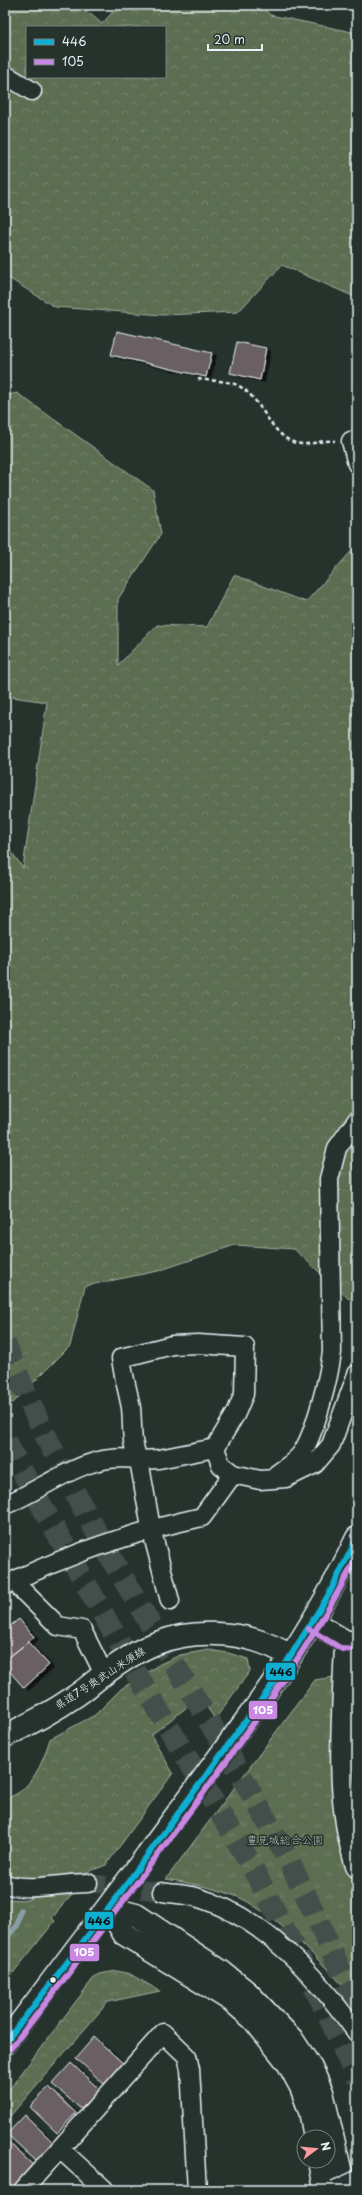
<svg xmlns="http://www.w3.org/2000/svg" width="362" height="2195" font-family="'Playpen Sans','Klee One',sans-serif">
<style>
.grass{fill:url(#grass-tufts);stroke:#a2b0a4}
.forest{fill:url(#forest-crowns);stroke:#a2b0a4;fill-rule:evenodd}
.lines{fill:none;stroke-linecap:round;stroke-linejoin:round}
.stream{stroke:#88a0a5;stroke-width:5.5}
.building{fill:#6a5f62;stroke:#e8f1f8;filter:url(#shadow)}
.street-tunnel{stroke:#43504b;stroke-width:18;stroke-dasharray:18 9;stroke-linecap:butt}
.highway-tunnel{stroke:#43504b;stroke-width:22;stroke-dasharray:22 11;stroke-linecap:butt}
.street-casing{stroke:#e8f1f8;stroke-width:21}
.secondary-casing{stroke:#e8f1f8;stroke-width:25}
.primary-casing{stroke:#e8f1f8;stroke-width:25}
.highway-casing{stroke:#e8f1f8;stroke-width:25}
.path{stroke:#e8f1f8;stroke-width:2.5;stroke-dasharray:4 3;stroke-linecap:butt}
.street{stroke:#26332d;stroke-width:18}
.secondary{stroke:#26332d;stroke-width:22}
.primary{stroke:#26332d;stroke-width:22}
.highway{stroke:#26332d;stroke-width:22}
.street-bridge-casing{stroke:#e8f1f8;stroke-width:21;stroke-linecap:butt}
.primary-bridge-casing{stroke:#e8f1f8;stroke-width:25;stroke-linecap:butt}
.street-bridge{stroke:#26332d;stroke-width:18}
.primary-bridge{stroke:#26332d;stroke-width:22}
.bus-1-casing{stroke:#26332d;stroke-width:9}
.bus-2-casing{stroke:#26332d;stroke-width:9}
.bus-1{stroke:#0dafd3;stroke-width:6}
.bus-2{stroke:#c787e3;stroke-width:6}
.bus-dot{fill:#e8f1f8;stroke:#26332d;stroke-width:1.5}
.labels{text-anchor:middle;stroke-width:3;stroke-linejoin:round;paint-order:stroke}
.street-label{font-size:11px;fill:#e8f1f8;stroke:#26332d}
.park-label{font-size:11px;fill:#b0bdb5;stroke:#26332d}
.line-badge{stroke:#26332d;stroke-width:1.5}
.badge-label{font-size:11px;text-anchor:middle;font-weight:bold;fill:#fff}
.pale-badge-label{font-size:11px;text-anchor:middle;font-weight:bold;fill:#111}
</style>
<defs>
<pattern id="grass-tufts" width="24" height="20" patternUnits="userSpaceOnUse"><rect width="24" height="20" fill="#5b6e51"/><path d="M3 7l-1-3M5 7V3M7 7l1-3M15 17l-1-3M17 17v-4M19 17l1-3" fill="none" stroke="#73836b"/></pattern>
<pattern id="forest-crowns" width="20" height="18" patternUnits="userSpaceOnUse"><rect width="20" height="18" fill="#5b6e51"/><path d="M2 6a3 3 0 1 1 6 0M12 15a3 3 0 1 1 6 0" fill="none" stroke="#73836b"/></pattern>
<filter id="shadow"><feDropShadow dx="4.5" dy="2.5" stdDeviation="0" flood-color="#0009"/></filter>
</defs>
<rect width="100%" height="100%" fill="#26332d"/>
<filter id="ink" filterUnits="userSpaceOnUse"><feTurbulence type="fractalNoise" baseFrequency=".025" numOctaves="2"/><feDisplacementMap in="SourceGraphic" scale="8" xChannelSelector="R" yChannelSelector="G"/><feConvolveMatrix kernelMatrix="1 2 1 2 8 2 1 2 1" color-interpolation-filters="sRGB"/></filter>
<g filter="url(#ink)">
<!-- grass -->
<path class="grass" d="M357 1673V2000C323 1965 290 1927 248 1902 228 1890 189 1883 166 1879L315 1680Z
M61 1894 71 1895 52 1918 55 1921 5 1983V1899L27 1900 40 1895Z"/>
<!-- forest -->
<path class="forest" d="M5 5H80L102 24 119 5H261L270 15 357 33V298L282 265 238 312 163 315 55 307 7 277 5 273ZM27 27H165V77H27Z
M17 393 153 490 161 534 118 599V665L157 625 207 627 234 575 306 602 357 545V1295L349 1299 294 1249 235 1245 158 1271 85 1286 70 1346 13 1403 5 1402V843L23 868 47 702 5 696V396Z
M209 1650 228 1653 248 1659 250 1671 215 1719 200 1697 151 1735 173 1773 106 1865 77 1876 33 1881 5 1875V1801C11 1795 19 1794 23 1789 38 1775 44 1758 50 1739L95 1715 121 1689 160 1664 180 1655Z
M117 1971 130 1974 160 1991 108 2002 5 2122V2095L93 1979 99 1974Z"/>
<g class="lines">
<!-- stream -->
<path class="stream" d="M5 1939 17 1926 21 1910"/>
</g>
<!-- building -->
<path class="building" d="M117 331 212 353 206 377 111 355Z
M237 342 266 348 260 380 230 373Z
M19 1619 34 1637 7 1659 5 1656V1630Z
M28 1642 49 1665 24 1688 5 1666V1660Z
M94 2037 125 2065 106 2086 76 2058Z
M71 2063 100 2090 81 2109 52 2084Z
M49 2087 76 2113 57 2133 30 2107Z
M25 2115 54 2143 36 2161 7 2134Z
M5 2139 34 2166 12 2190H5Z"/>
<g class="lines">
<!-- street-tunnel -->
<path class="street-tunnel" d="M88 1883 162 1892"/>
<!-- highway-tunnel -->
<path class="highway-tunnel" d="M5 1343C74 1521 189 1676 279 1843 308 1896 332 1952 357 2007
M5 1441 142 1683 249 1861 326 2010 357 2079"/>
<!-- street casing -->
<g class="street-casing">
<path id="street" d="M5 77H9L32 91
M351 441 357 464
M215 1448 159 1459 139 1460C130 1443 133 1426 131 1408 128 1391 123 1375 121 1358L172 1345 198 1344 245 1347 244 1394 236 1413 215 1448 221 1465 233 1474
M277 1474C285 1468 295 1462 301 1454 315 1435 329 1376 332 1352L329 1179 337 1148 357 1120
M5 1505C49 1487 87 1450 139 1460L151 1528 170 1601
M16 1580 21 1589 58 1626 82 1630 104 1674
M5 1585C69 1554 133 1532 202 1517L233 1474 260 1480 286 1478 315 1464 331 1445 357 1374
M5 1884C33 1892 60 1883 88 1883
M162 1892C173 1894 185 1894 196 1897 264 1917 317 1977 357 2033
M60 2149 105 2190
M23 2190 163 2033 187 2056 190 2069 197 2190"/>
</g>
<!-- secondary casing -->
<g class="secondary-casing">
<path id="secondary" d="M313 1622 346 1642H357
M346 1642C344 1716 334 1795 357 1866"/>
</g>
<!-- primary casing -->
<g class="primary-casing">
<path id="primary" d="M241 1727C286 1667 325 1606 357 1538
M5 1736C28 1725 52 1712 74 1697 84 1691 93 1682 103 1675 140 1647 170 1632 217 1634 245 1635 267 1642 291 1656
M5 2043 147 1855"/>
</g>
<!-- highway casing -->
<g class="highway-casing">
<path id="highway" d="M109 1908 136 1915 222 1972 247 1992 292 2039 311 2068 322 2092 345 2190
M109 1908 124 1934 232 2001 254 2020 288 2063 301 2087 310 2111 315 2137
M320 2161 325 2190"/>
</g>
<!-- path -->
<path class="path" d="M198 379C210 381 226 380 237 385 262 397 268 432 293 442 307 448 320 439 335 441"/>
<!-- street -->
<use href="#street" class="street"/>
<!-- secondary -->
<use href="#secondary" class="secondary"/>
<!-- primary -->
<use href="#primary" class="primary"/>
<!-- highway -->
<use href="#highway" class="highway"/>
<!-- street-bridge casing -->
<g class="street-bridge-casing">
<path id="street-bridge" d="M335 2190 357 2180"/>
</g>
<!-- primary-bridge casing -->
<g class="primary-bridge-casing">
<path id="primary-bridge" d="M147 1855 241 1727"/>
</g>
<!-- street-bridge -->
<use href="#street-bridge" class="street-bridge"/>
<!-- primary-bridge -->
<use href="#primary-bridge" class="primary-bridge"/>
<!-- bus-1 casing -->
<g class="bus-1-casing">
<path id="bus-1" d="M5 2043 109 1908 275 1681 329 1594 357 1538"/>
</g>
<!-- bus-2 casing -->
<g class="bus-2-casing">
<path id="bus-2" d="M309 1629 342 1649 357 1650
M11 2048C77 1963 141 1878 204 1792 260 1715 315 1640 357 1556"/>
</g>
<!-- bus-1 -->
<use href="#bus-1" class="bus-1"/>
<!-- bus-2 -->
<use href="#bus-2" class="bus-2"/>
</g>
</g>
<!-- markers -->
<circle class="bus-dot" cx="53" cy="1980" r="3.5"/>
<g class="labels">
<!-- street labels -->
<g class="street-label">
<text transform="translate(100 1678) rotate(-33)" y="4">県道7号奥武山米須線</text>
</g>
<!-- park labels -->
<g class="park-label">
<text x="285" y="1844">豊見城総合公園</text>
</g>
</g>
<g class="line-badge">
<rect x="265" y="1662" width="31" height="19" rx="4" fill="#0dafd3"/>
<rect x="248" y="1700" width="30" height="20" rx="4" fill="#c787e3"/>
<rect x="84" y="1911" width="30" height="19" rx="4" fill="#0dafd3"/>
<rect x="69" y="1943" width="31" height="19" rx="4" fill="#c787e3"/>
</g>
<g class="badge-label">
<text x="263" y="1714">105</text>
<text x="84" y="1956">105</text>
</g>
<g class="pale-badge-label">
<text x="281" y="1676">446</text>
<text x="99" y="1925">446</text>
</g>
<!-- margin -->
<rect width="362" height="2195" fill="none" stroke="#26332d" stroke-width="20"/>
<rect x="10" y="10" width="342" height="2175" fill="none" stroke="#e8f1f8" stroke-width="1.5" filter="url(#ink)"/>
<!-- legend -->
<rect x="26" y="26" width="140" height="52" fill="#26332d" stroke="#747f7e"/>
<rect x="34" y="39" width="20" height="6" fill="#0dafd3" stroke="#747f7e"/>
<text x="62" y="46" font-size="12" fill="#e8f1f8">446</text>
<rect x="34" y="59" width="20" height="6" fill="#c787e3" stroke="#747f7e"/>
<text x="62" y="66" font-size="12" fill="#e8f1f8">105</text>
<!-- north arrow -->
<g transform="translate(316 2149) rotate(74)"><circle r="19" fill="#26332d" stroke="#747f7e"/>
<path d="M0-3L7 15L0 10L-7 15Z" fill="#ff9aa2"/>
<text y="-6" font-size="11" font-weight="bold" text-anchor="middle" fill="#e8f1f8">N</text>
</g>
<!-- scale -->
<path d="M208 44v6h54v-6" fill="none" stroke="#e8f1f8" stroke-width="2"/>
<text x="214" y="44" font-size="12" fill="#e8f1f8" stroke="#26332d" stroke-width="3" paint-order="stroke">20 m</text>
</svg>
